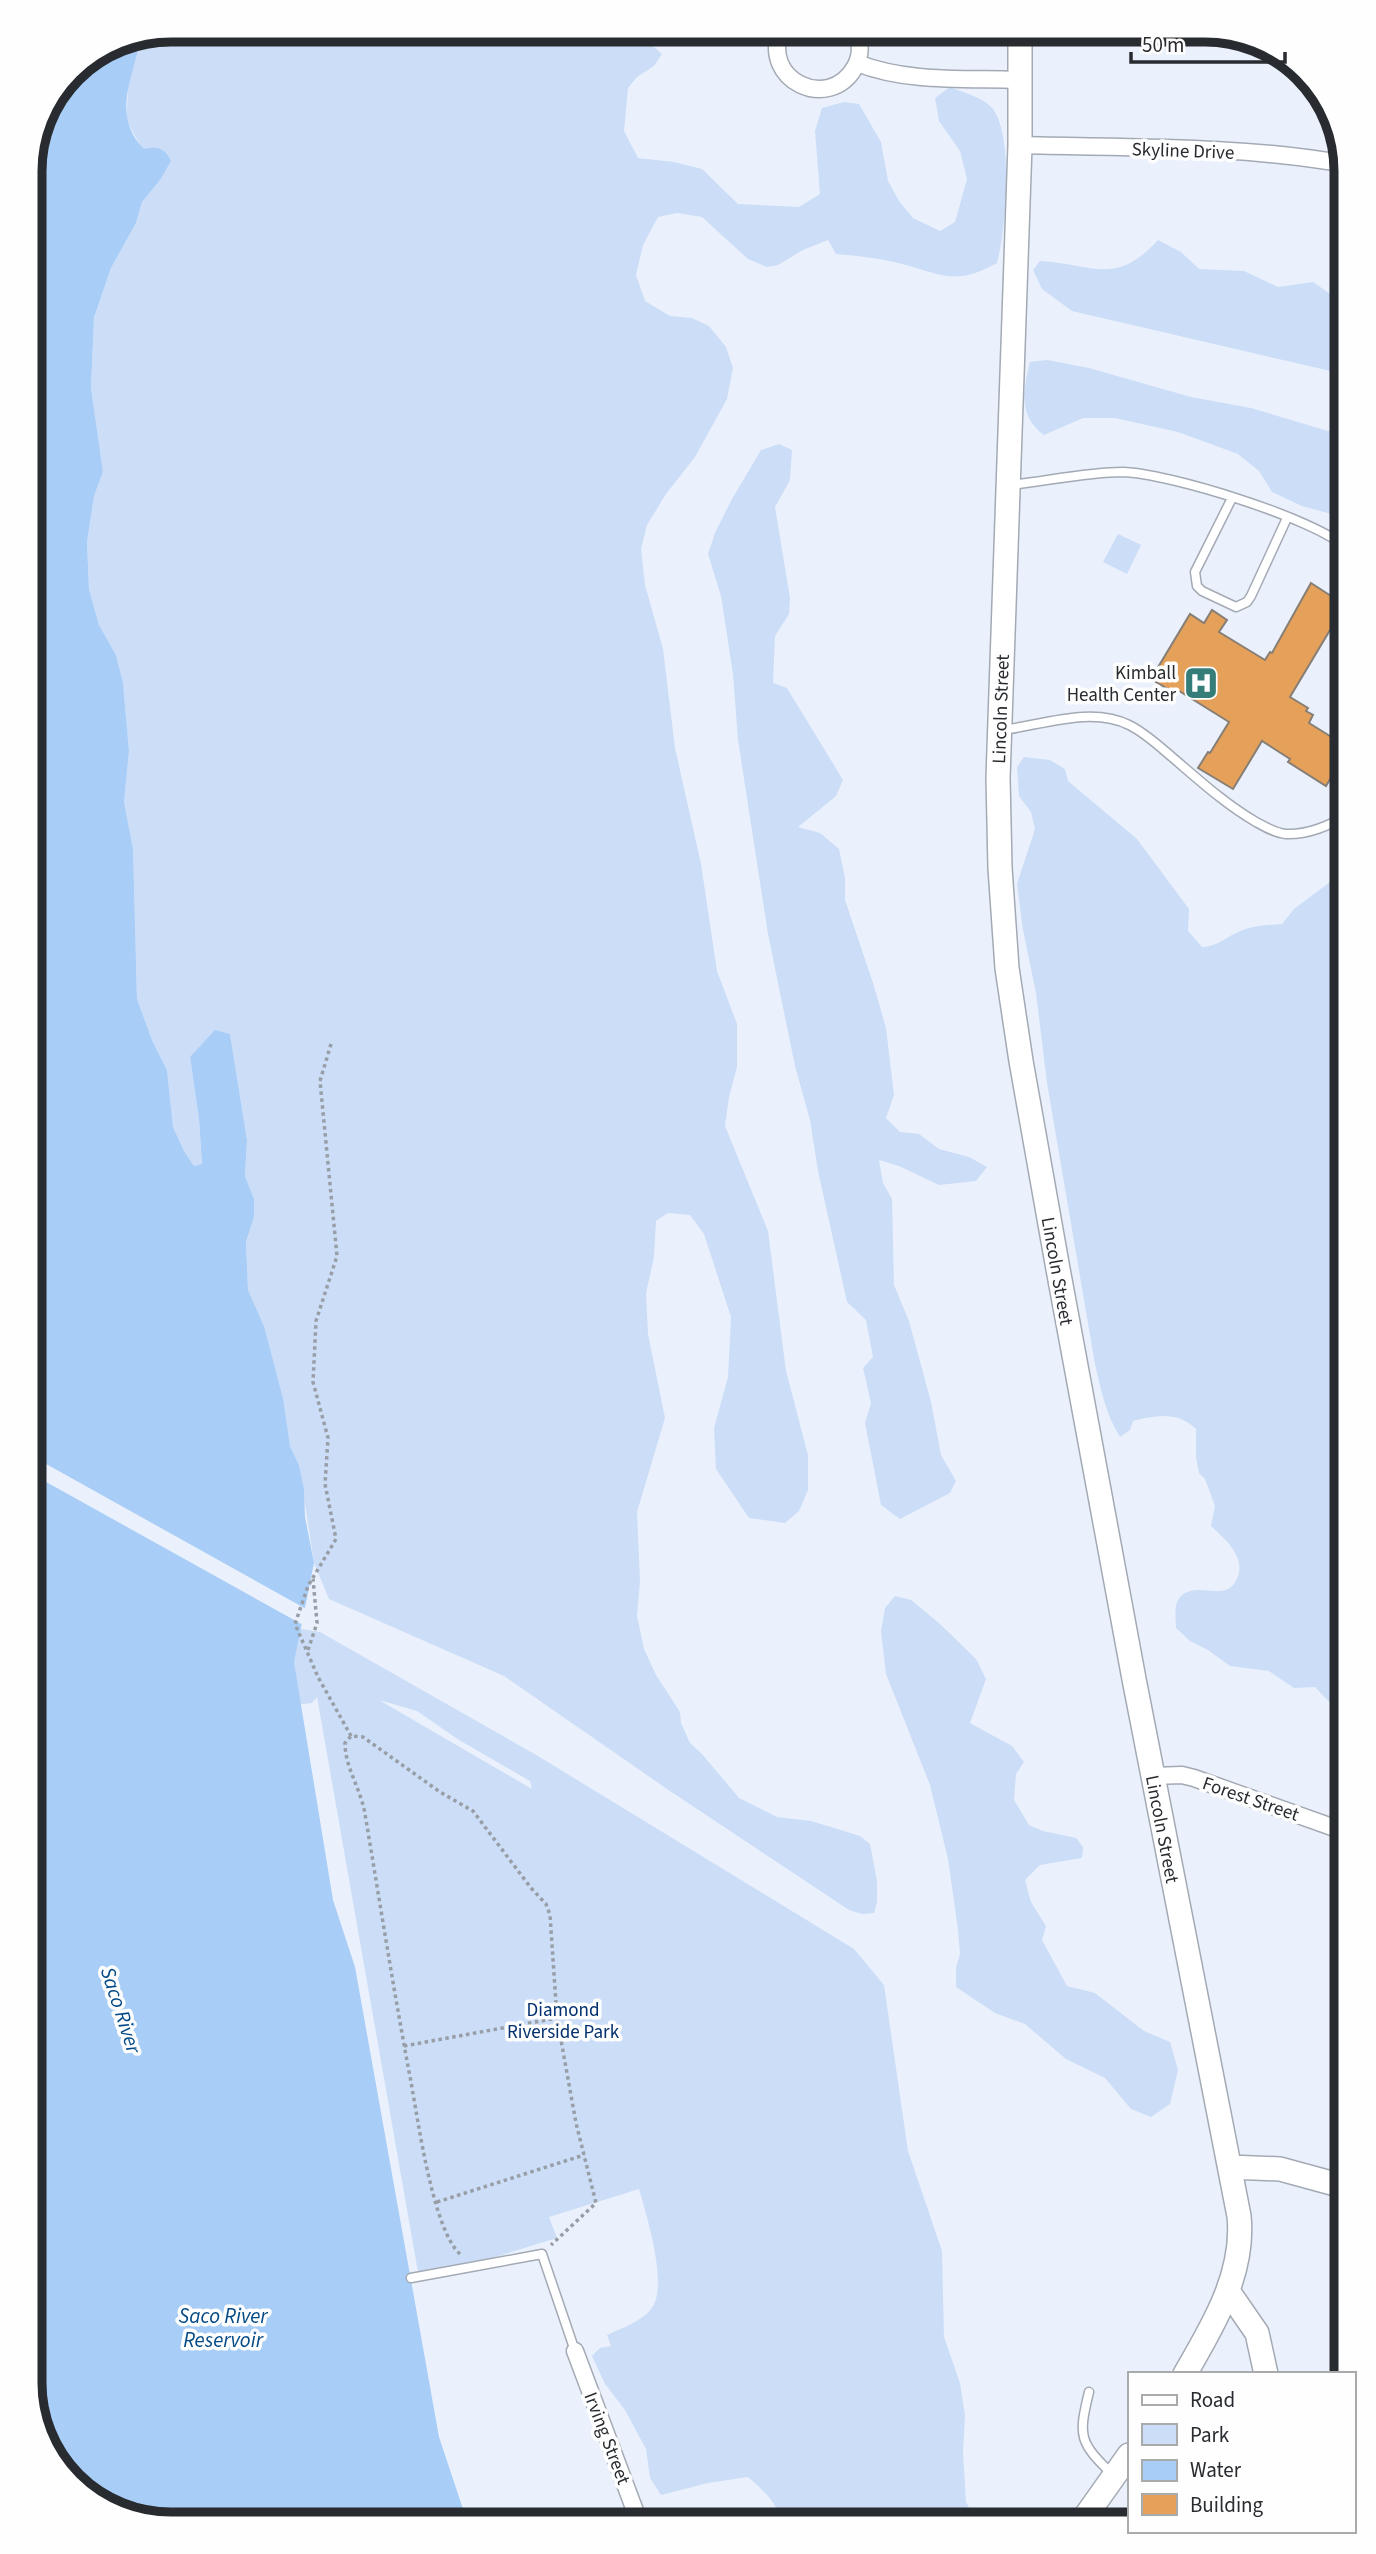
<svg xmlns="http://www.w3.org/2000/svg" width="1376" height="2554" font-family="'Source Sans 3',sans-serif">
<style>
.green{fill:#ccddf7;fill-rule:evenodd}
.water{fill:#a8cdf7}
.pier{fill:#eaf1fc}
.building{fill:#e5a159;stroke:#877e76;stroke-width:2}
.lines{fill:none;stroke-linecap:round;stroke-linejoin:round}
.lane-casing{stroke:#a3aab4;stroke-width:11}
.street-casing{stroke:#a3aab4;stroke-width:19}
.secondary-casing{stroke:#a3aab4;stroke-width:26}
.path{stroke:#989ea6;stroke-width:3.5;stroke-dasharray:3.5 3.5;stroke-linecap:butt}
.lane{stroke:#fff;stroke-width:8}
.street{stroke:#fff;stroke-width:16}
.secondary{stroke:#fff;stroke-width:23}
.labels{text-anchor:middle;stroke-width:7;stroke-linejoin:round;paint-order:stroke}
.street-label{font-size:19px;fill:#282b2f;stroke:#fefefe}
.poi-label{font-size:19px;fill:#282b2f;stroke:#fefefe;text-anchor:end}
.park-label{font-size:19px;fill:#02306f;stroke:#fefefe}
.water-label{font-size:21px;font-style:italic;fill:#024986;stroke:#fefefe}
.rim{fill:none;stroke:#282b2f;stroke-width:9}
</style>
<rect width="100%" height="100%" fill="#eaf1fc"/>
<!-- green -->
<path class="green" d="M171 30H640V35L662 54 654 66 637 77 628 88 624 131 638 158 674 162 702 169 738 204 799 207 820 194 815 131 822 108 844 102 859 104 881 142 888 181 899 201 913 218 940 231 955 222 967 179 960 151 939 121 935 98 950 87C964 93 983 97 993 109 1014 138 1006 229 997 263 955 286 944 275 902 264 880 258 858 256 836 254L828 240 803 250 778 265 767 267 748 259 702 217 677 213 658 217 643 245 636 275 645 301 670 316 692 318 709 326 726 347 733 368 727 399 695 457 666 494 647 525 641 549 645 585 663 649 675 748 701 864 717 971 737 1024V1067L729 1097 725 1126 768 1231 786 1371 808 1455V1490L799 1511 785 1523 749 1518 716 1469 714 1428 728 1377 731 1317 704 1234 690 1215 668 1213 656 1221 654 1257 646 1293 648 1334 665 1418 637 1512 640 1581 637 1616 644 1649 656 1675 680 1712 681 1723 690 1743 702 1754 739 1798 777 1817 811 1821 831 1827 860 1836 870 1844 877 1881V1902L874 1913 862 1914 849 1910 667 1789 504 1676 329 1599 314 1563 299 1465 290 1446 264 1326 248 1290 246 1242 254 1217V1199L245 1176 247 1140 230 1034 190 1057 199 1119 202 1165 194 1166 184 1151 173 1127 167 1070 152 1040 137 999 133 849 124 802 129 751 123 683 116 655 99 625 89 589 87 542 94 496 103 472 91 388 94 319 111 268 136 223 142 202 160 180 126 120 129 78 141 36Z
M1158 240 1181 252 1199 269 1244 271 1278 287 1313 282 1346 305V371L1339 373 1072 311 1042 289 1033 270 1040 261C1094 264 1115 287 1158 240Z
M1047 360 1089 368 1191 397 1251 408 1328 431 1346 433V518L1302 506 1272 492 1259 471 1238 454 1178 432 1115 418H1083L1044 435C1018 416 1023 390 1030 362Z
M779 444 792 450 790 480 775 507 790 598 789 614 775 636 773 683 787 688 843 780 836 796 798 827 820 833 839 849 845 878V900L873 983 886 1028 894 1095 886 1118 900 1132 919 1134 939 1149 969 1157 987 1167 976 1181 939 1185 899 1166 879 1160 883 1183 892 1199 894 1285 909 1321 931 1402 941 1455 956 1481 950 1493 900 1519 881 1505 865 1423 871 1403 863 1368 873 1357 866 1320 847 1302 818 1171 810 1120 795 1066 768 934 738 740 733 674 721 596 708 554 715 533 732 499 761 450Z
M1118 534 1141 545 1127 574 1103 562Z
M1024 757 1050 760 1065 769 1068 781 1137 839 1189 909 1188 931 1202 947C1220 946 1226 936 1243 930 1255 925 1270 925 1282 924L1294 909 1346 870V1724L1335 1708 1315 1687 1294 1688 1269 1671 1230 1666 1208 1650 1190 1641 1176 1628C1176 1618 1173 1604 1181 1596 1199 1580 1229 1605 1238 1576 1245 1556 1225 1539 1211 1526L1215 1506 1205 1479 1199 1473 1196 1457V1429C1178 1411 1156 1415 1133 1421L1130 1430 1120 1437C1106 1415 1101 1390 1095 1364L1047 1083 1036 993 1023 930 1017 884 1035 829 1031 812 1019 796 1017 767Z
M895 1596 911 1600 940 1624 976 1659 986 1679 970 1723 1012 1746 1024 1762 1016 1774 1014 1800 1029 1825 1043 1831 1076 1838 1083 1847 1082 1858 1040 1865 1025 1880 1031 1902 1046 1926 1042 1940 1067 1986 1095 1993 1144 2031 1170 2042 1178 2070 1170 2104 1151 2117 1131 2109 1105 2078 1066 2059 1025 2024 995 2013 956 1987V1968L960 1954 958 1930 948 1859 930 1785 886 1674 881 1631 885 1608Z
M290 1627 320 1632 538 1756 854 1949 884 1985 908 2151 942 2251 944 2337 960 2383 965 2416 963 2452 966 2502 978 2524H783C775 2500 766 2493 748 2477L708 2483 661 2495 650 2478 646 2449 625 2410 605 2384 592 2356 600 2348 611 2346 607 2335C622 2328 649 2319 655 2302 665 2275 647 2217 639 2189L549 2217 557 2238 492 2258 418 2272 317 1697 312 1703 294 1705ZM379 1700 417 1711 459 1740 530 1781 532 1789Z"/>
<!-- water -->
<path class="water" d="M141 36C134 77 110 114 144 149 157 146 165 148 171 161L160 180 142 202 136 223 111 268 94 318 91 388 103 472 94 496 87 542 89 589 99 625 116 655 123 683 129 751 124 802 133 849 137 999 152 1040 167 1070 173 1127 184 1151 194 1166 202 1164 199 1119 190 1057 215 1030 230 1034 247 1140 245 1176 254 1199V1217L246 1242 248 1290 264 1326 283 1399 290 1446 299 1465 304 1490 305 1517 314 1563 294 1662 333 1900 355 1967 439 2437 468 2524H162L92 2500 41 2437 30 2383V162L41 117 71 71 117 40Z"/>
<!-- pier -->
<path class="pier" d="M30 1455 308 1610 305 1626 30 1473Z"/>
<!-- building -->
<path class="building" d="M1311 583 1345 605 1290 697 1308 708 1306 711 1313 715 1309 723 1346 746V752L1326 786 1288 762 1290 759 1262 741 1233 789 1198 768 1208 752 1210 753 1229 722 1176 689 1173 692 1151 679 1190 614 1204 623 1212 610 1227 620 1219 632 1265 660 1270 652 1272 653Z"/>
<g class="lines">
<!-- lane casing -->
<g class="lane-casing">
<path id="lane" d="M1011 485C1046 481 1089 472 1123 472 1167 473 1317 519 1346 548
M1232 498 1195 572 1197 586 1202 591 1236 607 1247 602 1251 596 1287 518
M1003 730C1042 725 1092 706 1129 725 1144 732 1159 746 1172 757 1199 780 1225 804 1256 822 1265 827 1275 833 1286 834 1306 835 1330 826 1346 815
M411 2278 542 2254 575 2351
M1089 2392C1078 2437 1079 2442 1113 2475"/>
</g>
<!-- street casing -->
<g class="street-casing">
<path id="street" d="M781 30C760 80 829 113 855 67 861 56 861 42 856 30
M857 63C908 83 966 78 1019 80
M1020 145C1126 148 1241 145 1345 164
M1153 1776 1182 1775 1194 1778 1346 1832
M575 2351 640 2524"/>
</g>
<!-- secondary casing -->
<g class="secondary-casing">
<path id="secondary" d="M1020 30V145L998 778 1000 868 1007 968 1021 1061 1058 1269 1134 1679 1239 2216C1245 2273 1213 2326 1185 2374
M1230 2167 1280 2169 1346 2187
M1228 2291 1257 2333 1266 2374
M1080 2524 1129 2455"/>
</g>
<!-- path -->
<path class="path" d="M331 1044 320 1081 337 1256 316 1321 313 1382 328 1438 325 1484 336 1539 308 1586 295 1624 318 1677 351 1736
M308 1650 317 1623 313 1579
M404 2046 557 2018
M437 2202 584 2155
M460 2254C433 2230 418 2120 411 2082 394 1993 380 1903 365 1814 361 1789 345 1768 345 1743L351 1736 363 1737 440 1792 473 1811 531 1888 546 1904 550 1915 557 2018 576 2123 596 2203 551 2245"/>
<!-- lane -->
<use href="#lane" class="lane"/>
<!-- street -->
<use href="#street" class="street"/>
<!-- secondary -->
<use href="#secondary" class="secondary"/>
</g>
<!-- icons -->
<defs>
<g id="hospital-square" transform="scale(1.75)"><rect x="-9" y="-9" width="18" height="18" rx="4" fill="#357d78" stroke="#fefefe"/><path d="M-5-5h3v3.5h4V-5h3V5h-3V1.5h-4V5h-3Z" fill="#fff"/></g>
</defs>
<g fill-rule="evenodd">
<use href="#hospital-square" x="1201" y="683"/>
</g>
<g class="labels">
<!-- street labels -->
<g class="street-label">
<text transform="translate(1183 150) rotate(2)" y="7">Skyline Drive</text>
<text transform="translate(1000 709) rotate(-88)" y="7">Lincoln Street</text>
<text transform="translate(1058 1271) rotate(80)" y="7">Lincoln Street</text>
<text transform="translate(1251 1798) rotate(19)" y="7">Forest Street</text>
<text transform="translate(1163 1829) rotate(79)" y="7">Lincoln Street</text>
<text transform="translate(608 2438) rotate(69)" y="7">Irving Street</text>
</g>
<!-- poi labels -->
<g class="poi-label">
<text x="1176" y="679">Kimball<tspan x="1176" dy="22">Health Center</tspan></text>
</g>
<!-- park labels -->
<g class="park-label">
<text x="563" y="2016">Diamond<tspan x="563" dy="22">Riverside Park</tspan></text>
</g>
<!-- water labels -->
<g class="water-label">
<text transform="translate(121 2010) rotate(72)" y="7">Saco River</text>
<text x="223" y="2323">Saco River<tspan x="223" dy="24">Reservoir</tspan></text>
</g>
</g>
<!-- crop -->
<path d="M0 0H1376V2554H0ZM171 42H1205A129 129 0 0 1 1334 171V2383A129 129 0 0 1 1205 2512H171A129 129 0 0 1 42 2383V171A129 129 0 0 1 171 42Z" fill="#fefefe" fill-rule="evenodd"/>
<path class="rim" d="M171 42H1205A129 129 0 0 1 1334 171V2383A129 129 0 0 1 1205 2512H171A129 129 0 0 1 42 2383V171A129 129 0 0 1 171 42Z"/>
<!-- legend -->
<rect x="1128" y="2372" width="228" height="161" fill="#fefefe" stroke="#a8aaab" stroke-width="2"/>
<rect x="1142" y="2395" width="35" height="10" fill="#ffffff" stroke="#a8aaab" stroke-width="2"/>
<text x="1190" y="2407" font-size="21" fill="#282b2f">Road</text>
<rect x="1142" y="2424" width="35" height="21" fill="#ccddf7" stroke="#a8aaab" stroke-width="2"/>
<text x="1190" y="2442" font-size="21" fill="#282b2f">Park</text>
<rect x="1142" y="2460" width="35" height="21" fill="#a8cdf7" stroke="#a8aaab" stroke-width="2"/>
<text x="1190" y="2477" font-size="21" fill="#282b2f">Water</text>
<rect x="1142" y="2494" width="35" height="21" fill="#e5a159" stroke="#a8aaab" stroke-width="2"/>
<text x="1190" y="2512" font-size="21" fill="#282b2f">Building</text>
<!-- scale -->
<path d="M1131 52v10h154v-10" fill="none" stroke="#282b2f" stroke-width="3.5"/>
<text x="1142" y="52" font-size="21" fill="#282b2f" stroke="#fefefe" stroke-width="5" paint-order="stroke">50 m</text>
</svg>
